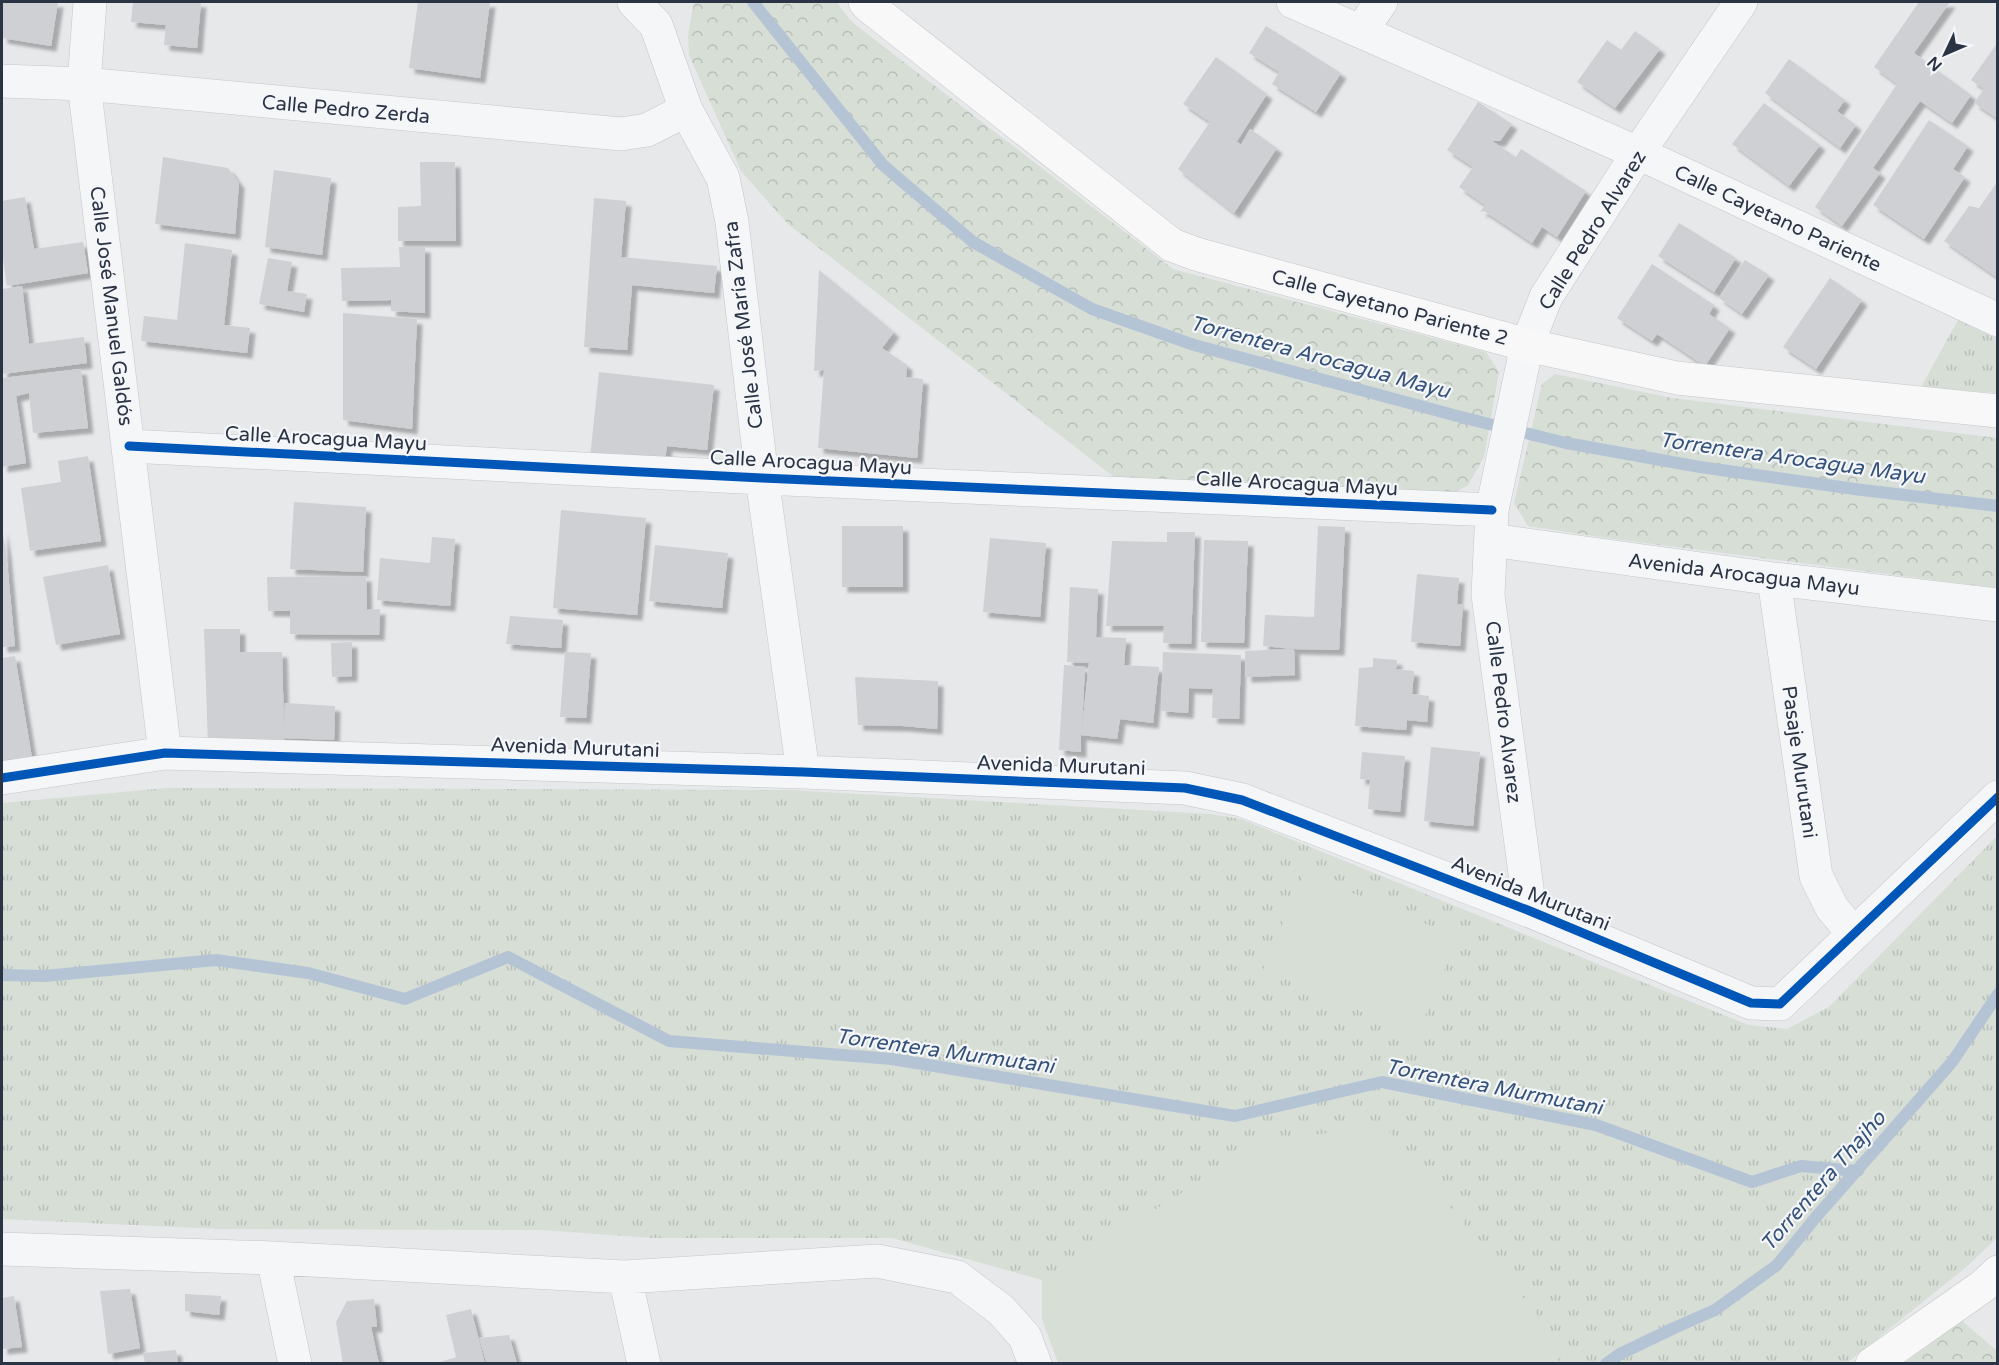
<svg xmlns="http://www.w3.org/2000/svg" width="1999" height="1365" font-family="'Varela Round',sans-serif">
<style>
.grass{fill:url(#grass-tufts)}
.park{fill:url(#park-crowns)}
.pitch{fill:#d6ded6}
.lines{fill:none;stroke-linecap:round;stroke-linejoin:round}
.stream{stroke:#b4c4d5;stroke-width:12}
.building{fill:#ced0d3;filter:url(#shadow)}
.street-casing{stroke:#c4c6c8;stroke-width:34}
.secondary-casing{stroke:#c4c6c8;stroke-width:34}
.street{stroke:#f5f6f7;stroke-width:33}
.secondary{stroke:#f8f8f8;stroke-width:33}
.cycleway-casing{stroke:#f4f6f9;stroke-width:13}
.cycleway{stroke:#0057b8;stroke-width:9}
.labels{text-anchor:middle;stroke-width:4.5;stroke-linejoin:round;paint-order:stroke}
.street-label{font-size:20px;fill:#2b3445;stroke:#f4f6f9}
.water-label{font-size:21px;font-style:italic;fill:#34527a;stroke:#f4f6f9}
</style>
<defs>
<pattern id="grass-tufts" width="24" height="20" patternUnits="userSpaceOnUse" patternTransform="scale(1.5)"><rect width="24" height="20" fill="#d6ded6"/><path d="M3 7l-1-3M5 7V3M7 7l1-3M15 17l-1-3M17 17v-4M19 17l1-3" fill="none" stroke="#b8bfb9"/></pattern>
<pattern id="park-crowns" width="20" height="18" patternUnits="userSpaceOnUse" patternTransform="scale(1.5)"><rect width="20" height="18" fill="#d6ded6"/><path d="M2 6a3 3 0 1 1 6 0M12 15a3 3 0 1 1 6 0" fill="none" stroke="#b8bfb9"/></pattern>
<filter id="shadow"><feDropShadow dx="5.5" dy="5.5" stdDeviation="1.5" flood-color="#0004"/></filter>
</defs>
<rect width="100%" height="100%" fill="#e6e8ea"/>
<!-- grass -->
<path class="grass" d="M1958 320 1997 339V393L1921 387Z
M166 788 788 790 1210 814 1241 819 1748 1025 1787 1029 1829 1007 1997 836V1238L1965 1268 1847 1363H1554L1566 1351 1264 1142 1042 1280 892 1238H653L541 1230 221 1229 2 1219V803Z"/>
<!-- park -->
<path class="park" d="M694 2H836L853 23 1173 269 1486 352 1499 372 1484 457 1468 485 1447 497 1114 477 788 224 741 171 689 55 688 35Z
M1555 374 1672 398 1997 438V588L1606 538 1528 526 1514 503 1542 384Z
M1962 1321 1997 1351V1363H1904Z"/>
<!-- pitch -->
<path class="pitch" d="M1304 873 1458 937 1417 1035 1263 970Z
M1384 1125 1566 1351 1554 1363H1058L1042 1319V1280L1264 1142Z"/>
<g class="lines">
<!-- stream -->
<path class="stream" d="M753 2 883 165 973 242 1092 309 1194 345 1461 417 1566 443 1700 467 1862 490 1998 506
M2 975 44 976 216 960 308 973 405 999 508 957 669 1041 892 1059 1235 1116 1382 1082 1596 1125 1752 1182 1801 1166 1858 1171
M1606 1364 1620 1354 1674 1328 1715 1310 1777 1265 1816 1217 1952 1062 1998 994"/>
</g>
<!-- building -->
<path class="building" d="M2 2H58L51 46 2 38Z
M133 2H201L197 48 164 45 166 25 131 22Z
M418 2H490L480 78 409 68Z
M1919 2H1950L1914 53 1971 95 1952 123 1920 101 1873 168 1880 173 1842 226 1815 207 1897 84 1874 67Z
M1266 26 1341 73 1316 112 1272 84 1279 72 1249 53Z
M1635 31 1660 49 1615 108 1577 82 1607 40 1621 50Z
M1998 42V119L1974 103 1984 89 1971 80Z
M1216 57 1267 94 1237 141 1231 137 1241 145 1250 129 1277 148 1234 213 1178 169 1210 122 1183 104Z
M1789 59 1845 100 1837 111 1856 125 1840 148 1765 93Z
M1478 102 1512 124 1500 141H1492L1516 157 1521 149 1586 191 1557 237 1542 227 1532 243 1484 211 1480 212 1485 205 1459 187 1473 167 1447 150Z
M1764 103 1820 145 1789 186 1732 144Z
M1929 120 1968 146 1953 169 1965 177 1924 239 1873 205Z
M163 157 228 168 239 183 235 234 155 224Z
M420 162H455L456 241H398V207L421 206Z
M274 170 331 178 322 255 265 247Z
M1998 181V278L1944 241 1969 206 1979 208Z
M25 197 34 249 83 242 88 273 7 286 2 252V201Z
M594 198 626 201 621 257 717 266 714 293 632 285 627 350 584 347Z
M1679 223 1736 258 1714 292 1658 256Z
M185 243 232 250 224 325 250 328 247 353 141 341 144 316 177 320Z
M399 247H425V313L391 311V300L342 301 341 268 400 267Z
M268 258 292 262 287 291 307 294 304 312 259 304Z
M1745 260 1769 275 1742 314 1719 298Z
M1652 264 1714 305 1709 314 1730 328 1705 366 1657 334 1652 341 1617 318Z
M819 270 894 332 882 348 907 365 906 377 923 379 917 458 818 448 824 370 814 371Z
M1830 278 1862 300 1816 369 1783 347Z
M22 286 29 344 84 337 87 363 2 374V289Z
M343 313 417 319 412 429 343 420Z
M81 369 88 428 33 433 29 393 16 396 26 463 2 467V378Z
M599 372 714 385 707 450 667 446 664 466 590 458Z
M88 456 101 541 30 551 21 488 61 482 58 461Z
M294 502 366 507 363 572 290 569Z
M561 510 646 518 637 615 553 608Z
M842 526H903V587H842Z
M1318 526 1345 527 1339 650 1294 649 1263 646 1265 615 1314 617Z
M2 528 6 552 15 646 2 647Z
M1167 532H1195L1191 644 1163 643 1164 626H1106L1112 541 1167 542Z
M432 537 455 539 450 606 377 600 380 558 430 563Z
M990 538 1046 543 1040 617 983 612Z
M1204 540 1248 541 1244 643 1201 642Z
M655 545 728 553 722 608 649 601Z
M108 565 120 634 56 645 43 577Z
M1417 574 1459 578 1457 604 1463 605 1460 646 1411 642Z
M366 576 367 610 380 609 379 635 290 634V611H268L267 577Z
M1070 587 1098 589 1096 637 1126 638 1124 665 1159 667 1153 723 1120 719 1117 739 1081 735V752L1059 750 1064 665 1085 667 1082 728 1089 663 1067 662Z
M510 616 563 620 561 648 506 644Z
M204 629H240V652H282L284 729 285 703 335 706 334 740 284 738 285 742 208 744Z
M352 642V676L332 677 331 643Z
M1294 649 1295 675 1246 677 1245 651Z
M565 652 591 653 586 718 560 717Z
M1163 652 1241 655 1239 719 1212 718 1213 689 1189 688 1188 713 1161 711Z
M15 656 32 758 2 763V658Z
M1373 658 1397 660 1396 669 1414 671 1412 694 1429 696 1427 722 1407 720 1406 730 1355 726 1359 668 1373 667Z
M855 677 938 681 937 729 903 726 858 725Z
M1431 747 1480 752 1473 826 1424 821Z
M1362 752 1405 756 1400 812 1368 809 1370 780 1360 779Z
M130 1289 140 1348 108 1354 100 1291Z
M185 1294 221 1296 219 1315 185 1311Z
M14 1296 22 1347 2 1349V1298Z
M374 1299 377 1327H371L379 1364H343L336 1322 347 1301Z
M471 1309 485 1364H434L456 1357 446 1315Z
M509 1335 517 1364H487L479 1338Z
M176 1350 178 1364H145L143 1353Z"/>
<g class="lines">
<!-- street casing -->
<g class="street-casing">
<path id="street" d="M90 2 84 84 165 753
M634 2 656 25 686 110 723 178 732 222 762 478 803 772
M1293 2 1638 153 1998 320
M1361 31 1381 2
M2 81 84 84 621 134 647 130 686 110
M129 446 762 478 1492 510
M1491 540 1774 579 1998 605
M1774 579 1816 876 1832 908 1854 934
M2 778 165 753 803 772 1185 788 1242 800 1530 911 1751 1003 1780 1004 1998 797
M1530 911 1488 595 1492 510 1527 345 1546 297 1638 153 1741 2
M2 1249 273 1258 625 1277 877 1261 957 1277 1001 1310 1025 1337 1035 1364
M273 1258 295 1364
M625 1277 644 1364"/>
</g>
<!-- secondary casing -->
<g class="secondary-casing">
<path id="secondary" d="M865 2 870 7 1172 245 1196 254 1527 345 1677 378 1998 411
M1872 1364 1983 1286 1998 1272"/>
</g>
<!-- street -->
<use href="#street" class="street"/>
<!-- secondary -->
<use href="#secondary" class="secondary"/>
<!-- cycleway casing -->
<g class="cycleway-casing">
<path id="cycleway" d="M129 446 762 478 1492 510
M2 778 165 753 803 772 1185 788 1242 800 1530 911 1751 1003 1780 1004 1998 797"/>
</g>
<!-- cycleway -->
<use href="#cycleway" class="cycleway"/>
</g>
<g class="labels">
<!-- street labels -->
<g class="street-label">
<text transform="translate(346 109) rotate(5)" y="7">Calle Pedro Zerda</text>
<text transform="translate(1778 218) rotate(25)" y="7">Calle Cayetano Pariente</text>
<text transform="translate(1592 230) rotate(-58)" y="7">Calle Pedro Alvarez</text>
<text transform="translate(112 306) rotate(83)" y="7">Calle José Manuel Galdós</text>
<text transform="translate(1390 307) rotate(15)" y="7">Calle Cayetano Pariente 2</text>
<text transform="translate(743 325) rotate(-97)" y="7">Calle José María Zafra</text>
<text transform="translate(326 438) rotate(3)" y="7">Calle Arocagua Mayu</text>
<text transform="translate(811 462) rotate(3)" y="7">Calle Arocagua Mayu</text>
<text transform="translate(1297 483) rotate(3)" y="7">Calle Arocagua Mayu</text>
<text transform="translate(1744 574) rotate(7)" y="7">Avenida Arocagua Mayu</text>
<text transform="translate(1504 712) rotate(83)" y="7">Calle Pedro Alvarez</text>
<text transform="translate(575 747) rotate(2)" y="7">Avenida Murutani</text>
<text transform="translate(1800 762) rotate(82)" y="7">Pasaje Murutani</text>
<text transform="translate(1061 765) rotate(2)" y="7">Avenida Murutani</text>
<text transform="translate(1531 893) rotate(22)" y="7">Avenida Murutani</text>
</g>
<!-- water labels -->
<g class="water-label">
<text transform="translate(1320 357) rotate(15)" y="7">Torrentera Arocagua Mayu</text>
<text transform="translate(1792 458) rotate(8)" y="7">Torrentera Arocagua Mayu</text>
<text transform="translate(945 1051) rotate(8)" y="7">Torrentera Murmutani</text>
<text transform="translate(1494 1087) rotate(11)" y="7">Torrentera Murmutani</text>
<text transform="translate(1823 1181) rotate(-49)" y="7">Torrentera Thajho</text>
</g>
</g>
<!-- border -->
<rect width="1999" height="1365" fill="none" stroke="#2b3445" stroke-width="6"/>
<!-- north arrow -->
<g transform="translate(1945 54) rotate(226)" stroke="#f4f6f9" stroke-width="4.5" paint-order="stroke">
<path d="M0-4.5L10 22L0 15L-10 22Z" fill="#2b3445"/>
<text y="-9" font-size="16" font-weight="bold" text-anchor="middle" fill="#2b3445">N</text>
</g>
</svg>
